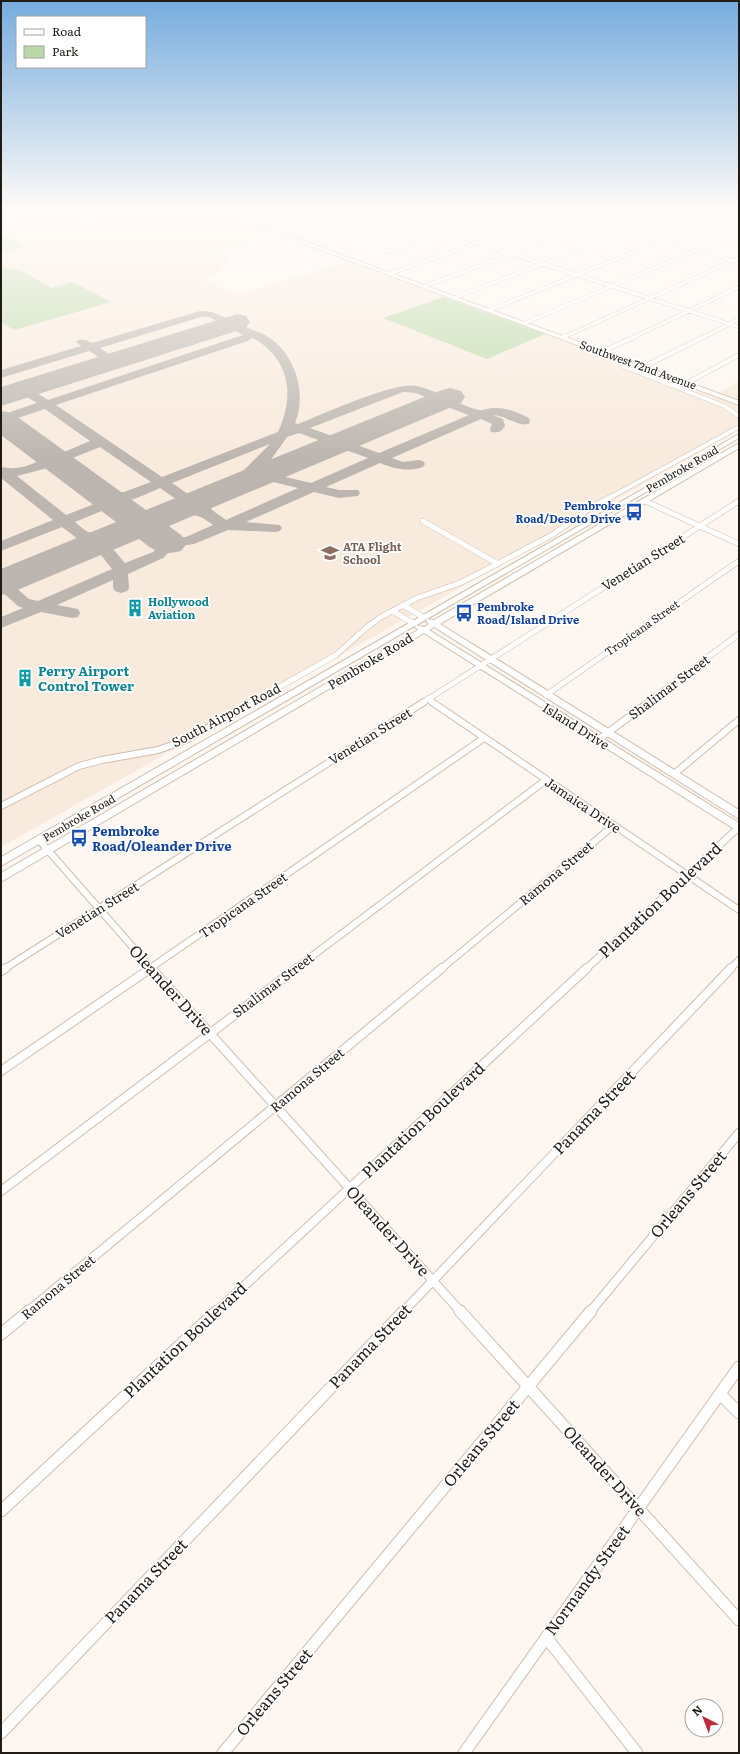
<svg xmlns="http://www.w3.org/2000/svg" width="740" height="1754" font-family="Literata,serif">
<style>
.built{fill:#f8eadd}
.green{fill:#bbd9a8}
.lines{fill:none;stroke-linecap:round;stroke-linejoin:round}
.taxiway{fill:#bdb6b0;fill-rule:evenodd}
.runway{fill:#bdb6b0;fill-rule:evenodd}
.street-far5-casing{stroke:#cfbeae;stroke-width:4}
.street-far4-casing{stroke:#cfbeae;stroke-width:5}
.street-far3-casing{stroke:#cfbeae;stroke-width:6}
.street-far2-casing{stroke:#cfbeae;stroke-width:8}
.street-far1-casing{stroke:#cfbeae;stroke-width:10}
.street-casing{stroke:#cfbeae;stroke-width:13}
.secondary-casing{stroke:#cfbeae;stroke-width:2}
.highway-casing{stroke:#d7d6d5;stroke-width:2}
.street-far5{stroke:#fff;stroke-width:3}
.street-far4{stroke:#fff;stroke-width:4}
.street-far3{stroke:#fff;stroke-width:5}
.street-far2{stroke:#fff;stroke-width:6}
.street-far1{stroke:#fff;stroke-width:8}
.street{stroke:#fff;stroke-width:11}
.secondary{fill:#fff;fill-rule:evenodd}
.highway{fill:#f19371;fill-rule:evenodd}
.labels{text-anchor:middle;stroke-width:3.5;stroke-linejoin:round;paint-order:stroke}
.far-street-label{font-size:11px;fill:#211b15;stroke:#fff}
.far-transit-label{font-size:11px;font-weight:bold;fill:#164399;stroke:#fff;text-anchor:end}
.far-education-label{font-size:11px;font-weight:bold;fill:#785e54;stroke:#fff;text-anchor:start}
.far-culture-label{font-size:11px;font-weight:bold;fill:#0d838f;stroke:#fff;text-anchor:start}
.street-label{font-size:13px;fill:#211b15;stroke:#fff}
.culture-label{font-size:13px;font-weight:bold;fill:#0d838f;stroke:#fff;text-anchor:start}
.transit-label{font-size:13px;font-weight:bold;fill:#164399;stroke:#fff;text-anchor:start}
.near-street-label{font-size:16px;fill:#211b15;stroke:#fff}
</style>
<rect width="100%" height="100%" fill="#fef6f0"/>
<!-- built -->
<path class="built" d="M28 212H212L274 235 223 250 220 253 225 256 226 263 220 271 203 279 238 295 348 261 739 406V430L1 847V218Z
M739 381V401L718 393Z"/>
<!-- green -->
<path class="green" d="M64 212H114L82 219Z
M1 238H8L24 246 1 252Z
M1 265 6 268 20 270 52 288 73 282 111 302 14 330 1 322Z
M443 297 545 334 487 359 383 318Z"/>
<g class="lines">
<!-- taxiway -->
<path class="taxiway" d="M200 311C215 310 224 318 237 324 245 327 257 331 265 335 294 351 308 392 295 423L298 424C323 414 395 381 417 386 439 391 457 405 479 410 483 411 489 408 494 408 506 407 518 413 529 418L530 421 529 424C517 427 505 415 493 415L503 419 505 426C501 432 498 433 491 432L490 429 492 424 481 419 392 458 403 462 418 460 423 461 425 464 423 467C406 472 396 469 380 463L326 487 339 490H358L360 493 358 496 339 498 314 492 246 522 280 525 282 528 280 531 275 532 228 530 194 544 174 547 163 558 128 574 129 588 127 591 121 593 115 591 113 588V580L57 605 78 609 80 613 78 617 72 618 41 612 1 628V617L23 608 18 606 1 591V569L62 553 68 555 70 558 68 561 2 578 7 580 29 599 38 601 112 569 97 550 100 543 78 539 62 527 1 551V541L53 520 1 478V467C15 470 28 467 40 460L43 452H64L90 441 45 409 18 418 14 421 11 427H1V419L10 412 37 403 27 397 10 396 8 393 10 390C25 387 35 391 48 400L243 335 209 317H201L100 348 113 357 114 361 108 366H100L98 364 102 359 89 351 1 378V370L81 346 76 342 78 340H86L92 343ZM252 338C260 341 266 347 272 353 293 377 290 405 278 432L162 477 56 405 248 341ZM403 392 416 393 433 400 427 402 425 405 427 408 431 409 444 406 469 415 379 453 310 428ZM299 433 368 458 311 483 273 474 254 476 270 461 287 437ZM270 444 243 471 207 494 198 501 172 483ZM100 447 151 482 124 492 100 493 98 500 94 504 66 515 17 476 44 469 55 459H70ZM273 482 298 488 226 520 212 510 210 506 212 504 244 483 249 485ZM160 488 186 506 166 510 164 513 166 516C174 518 181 515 189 515 199 514 206 520 213 525L186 537 161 538 158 541 159 546 153 552 125 563 113 549 115 544 124 536 121 533C113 531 107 534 99 534 89 535 82 528 75 522L104 510 112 502C127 504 146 494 160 488Z"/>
<!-- runway -->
<path class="runway" d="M237 314 246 316 250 322 246 328 1 406V387Z
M450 388 461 391 465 397 461 403 169 526 181 535 187 543 181 551C160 556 156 552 139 539L15 591 1 595V569L116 522 1 435V411L12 413 146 510 439 391Z"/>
<!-- street-far5 casing -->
<g class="street-far5-casing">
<path id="street-far5" d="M275 212 294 218 318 212
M381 212 739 327
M431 212 470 225
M481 212 528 226
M565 213 734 261
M348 219 421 243
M319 227 391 252 470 225
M288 236 370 212
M391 273 568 212
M425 286 626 212
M456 297 679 212
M490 310 733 212
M525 323 739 232
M564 337 739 258
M634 337 739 287
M704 337 739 319"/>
</g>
<!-- street-far4 casing -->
<g class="street-far4-casing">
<path id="street-far4" d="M563 337 566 336
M602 352 636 336
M623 366 724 406 739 416
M643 367 706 336
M687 383 739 355
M611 497 739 427"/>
</g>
<!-- street-far3 casing -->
<g class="street-far3-casing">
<path id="street-far3" d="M645 501 739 544
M423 521 498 564
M403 605 423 617
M392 611 413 623
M546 695 739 561
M428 699 434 703
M251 703 336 655 366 628 381 617 417 598 460 583 480 573 552 535 592 507 613 496
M422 703 739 501
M647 703 739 634"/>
</g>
<!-- street-far2 casing -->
<g class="street-far2-casing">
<path id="street-far2" d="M432 702 739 910
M598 740 649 702
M674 774 739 720
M1 806 79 766 102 760 158 750 186 740 253 702
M39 840 152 969
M4 969 424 702
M149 969 484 738
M295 969 546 780
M441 969 613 826
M586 969 739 827
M730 969 739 960"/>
</g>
<!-- street-far1 casing -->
<g class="street-far1-casing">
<path id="street-far1" d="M151 968 461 1312
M1 971 6 968
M1 1071 151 968
M1 1191 297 968
M27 1312 442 968
M216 1312 587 968
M403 1312 731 968
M590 1312 739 1133"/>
</g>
<!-- street casing -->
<g class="street-casing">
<path id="street" d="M460 1311 739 1620
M1 1334 29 1311
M720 1394 739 1413
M1 1511 217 1311
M546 1637 637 1753
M1 1733 404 1311
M223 1753 591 1311
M464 1753 739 1367"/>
</g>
<!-- secondary casing -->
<g class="secondary-casing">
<path id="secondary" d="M219 212H225L739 401V405Z
M739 434V438L1 866V857Z
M739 443V448L440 624 739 810V819L434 627 429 630 739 823V832L424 633 1 882V873L418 630 415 627 416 625 424 627 429 624 426 621 427 619 434 620Z"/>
</g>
<!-- highway casing -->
<g class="highway-casing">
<path id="highway" d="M14 212H23L1 219V215Z"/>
</g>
<!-- street-far5 -->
<use href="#street-far5" class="street-far5"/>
<!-- street-far4 -->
<use href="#street-far4" class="street-far4"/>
<!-- street-far3 -->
<use href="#street-far3" class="street-far3"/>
<!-- street-far2 -->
<use href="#street-far2" class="street-far2"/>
<!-- street-far1 -->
<use href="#street-far1" class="street-far1"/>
<!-- street -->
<use href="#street" class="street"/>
<!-- secondary -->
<use href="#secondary" class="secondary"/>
<!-- highway -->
<use href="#highway" class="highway"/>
</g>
<!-- sky -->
<linearGradient id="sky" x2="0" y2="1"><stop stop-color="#76acde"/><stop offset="0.46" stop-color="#fffbf8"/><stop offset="1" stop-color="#fffbf8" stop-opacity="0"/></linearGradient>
<rect width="740" height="458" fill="url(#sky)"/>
<!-- icons -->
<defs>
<g id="bus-bare" transform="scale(1.38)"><path d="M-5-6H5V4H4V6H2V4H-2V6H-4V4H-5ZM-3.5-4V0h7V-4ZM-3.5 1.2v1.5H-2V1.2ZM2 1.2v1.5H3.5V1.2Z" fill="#1a4fb4" stroke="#fff" stroke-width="2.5" paint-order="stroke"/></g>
<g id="school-bare" transform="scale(1.38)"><path d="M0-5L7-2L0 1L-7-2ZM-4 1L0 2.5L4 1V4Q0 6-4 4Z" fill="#8d6e63" stroke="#fff" stroke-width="2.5" paint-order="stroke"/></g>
<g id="building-bare" transform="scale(1.38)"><path d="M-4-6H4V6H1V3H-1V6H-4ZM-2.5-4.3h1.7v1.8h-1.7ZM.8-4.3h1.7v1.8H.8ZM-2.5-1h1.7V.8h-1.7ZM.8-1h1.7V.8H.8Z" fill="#0f9aa8" stroke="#fff" stroke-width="2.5" paint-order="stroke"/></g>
</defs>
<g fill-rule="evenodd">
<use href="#bus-bare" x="634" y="512"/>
<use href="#school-bare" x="330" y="553"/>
<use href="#building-bare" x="135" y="608"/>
<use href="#bus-bare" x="464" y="613"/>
<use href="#building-bare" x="25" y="678"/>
<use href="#bus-bare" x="79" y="838"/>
</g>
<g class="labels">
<!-- far-street labels -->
<g class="far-street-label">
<text transform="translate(638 365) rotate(20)" y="4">Southwest 72nd Avenue</text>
<text transform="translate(682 469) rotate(-30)" y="4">Pembroke Road</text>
<text transform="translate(642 628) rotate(-35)" y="4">Tropicana Street</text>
<text transform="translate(79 818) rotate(-30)" y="4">Pembroke Road</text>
</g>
<!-- far-transit labels -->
<g class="far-transit-label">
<text x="621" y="510">Pembroke<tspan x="621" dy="13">Road/Desoto Drive</tspan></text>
<text x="477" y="611" text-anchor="start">Pembroke<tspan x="477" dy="13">Road/Island Drive</tspan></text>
</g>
<!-- far-education labels -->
<g class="far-education-label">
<text x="343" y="551">ATA Flight<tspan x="343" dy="13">School</tspan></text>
</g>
<!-- far-culture labels -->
<g class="far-culture-label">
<text x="148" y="606">Hollywood<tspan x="148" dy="13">Aviation</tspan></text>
</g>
<!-- street labels -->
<g class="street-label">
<text transform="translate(643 562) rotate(-32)" y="5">Venetian Street</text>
<text transform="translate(370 661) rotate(-31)" y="5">Pembroke Road</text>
<text transform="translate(669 687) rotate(-37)" y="5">Shalimar Street</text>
<text transform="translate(226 715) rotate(-28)" y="5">South Airport Road</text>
<text transform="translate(576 726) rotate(32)" y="5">Island Drive</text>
<text transform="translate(370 736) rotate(-32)" y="5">Venetian Street</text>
<text transform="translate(583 805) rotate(34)" y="5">Jamaica Drive</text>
<text transform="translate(556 873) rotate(-40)" y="5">Ramona Street</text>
<text transform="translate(243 905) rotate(-35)" y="5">Tropicana Street</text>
<text transform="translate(97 910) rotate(-32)" y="5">Venetian Street</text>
<text transform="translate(273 985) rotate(-37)" y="5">Shalimar Street</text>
<text transform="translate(307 1080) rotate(-40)" y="5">Ramona Street</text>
<text transform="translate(58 1287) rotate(-40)" y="5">Ramona Street</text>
</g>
<!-- culture labels -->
<g class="culture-label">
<text x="38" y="676">Perry Airport<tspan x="38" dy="15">Control Tower</tspan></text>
</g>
<!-- transit labels -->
<g class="transit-label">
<text x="92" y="836">Pembroke<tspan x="92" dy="15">Road/Oleander Drive</tspan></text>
</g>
<!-- near-street labels -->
<g class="near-street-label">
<text transform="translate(660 900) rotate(-43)" y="6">Plantation Boulevard</text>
<text transform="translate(171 990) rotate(48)" y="6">Oleander Drive</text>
<text transform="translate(594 1112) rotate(-46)" y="6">Panama Street</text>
<text transform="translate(423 1120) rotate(-43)" y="6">Plantation Boulevard</text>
<text transform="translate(688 1194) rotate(-50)" y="6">Orleans Street</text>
<text transform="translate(388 1231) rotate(48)" y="6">Oleander Drive</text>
<text transform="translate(185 1340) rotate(-43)" y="6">Plantation Boulevard</text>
<text transform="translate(370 1346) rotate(-46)" y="6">Panama Street</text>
<text transform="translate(481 1443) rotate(-50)" y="6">Orleans Street</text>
<text transform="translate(605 1471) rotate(48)" y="6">Oleander Drive</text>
<text transform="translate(587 1580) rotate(-54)" y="6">Normandy Street</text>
<text transform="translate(146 1581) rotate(-46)" y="6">Panama Street</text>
<text transform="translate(274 1692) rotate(-50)" y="6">Orleans Street</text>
</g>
</g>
<!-- border -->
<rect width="740" height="1754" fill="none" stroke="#211b15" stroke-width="4"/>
<!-- legend -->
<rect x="16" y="16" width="130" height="52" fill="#ffffff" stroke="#a6a4a1"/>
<rect x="24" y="29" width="20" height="6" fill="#ffffff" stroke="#a6a4a1"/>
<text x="52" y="36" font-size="12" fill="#211b15">Road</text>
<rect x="24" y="46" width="20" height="12" fill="#bbd9a8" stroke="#a6a4a1"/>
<text x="52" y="56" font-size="12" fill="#211b15">Park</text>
<!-- north arrow -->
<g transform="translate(704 1718) rotate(318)"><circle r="19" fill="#ffffff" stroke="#a6a4a1"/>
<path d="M0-3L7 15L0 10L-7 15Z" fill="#bc2b3c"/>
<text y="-6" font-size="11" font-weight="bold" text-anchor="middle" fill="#211b15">N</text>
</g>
</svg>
